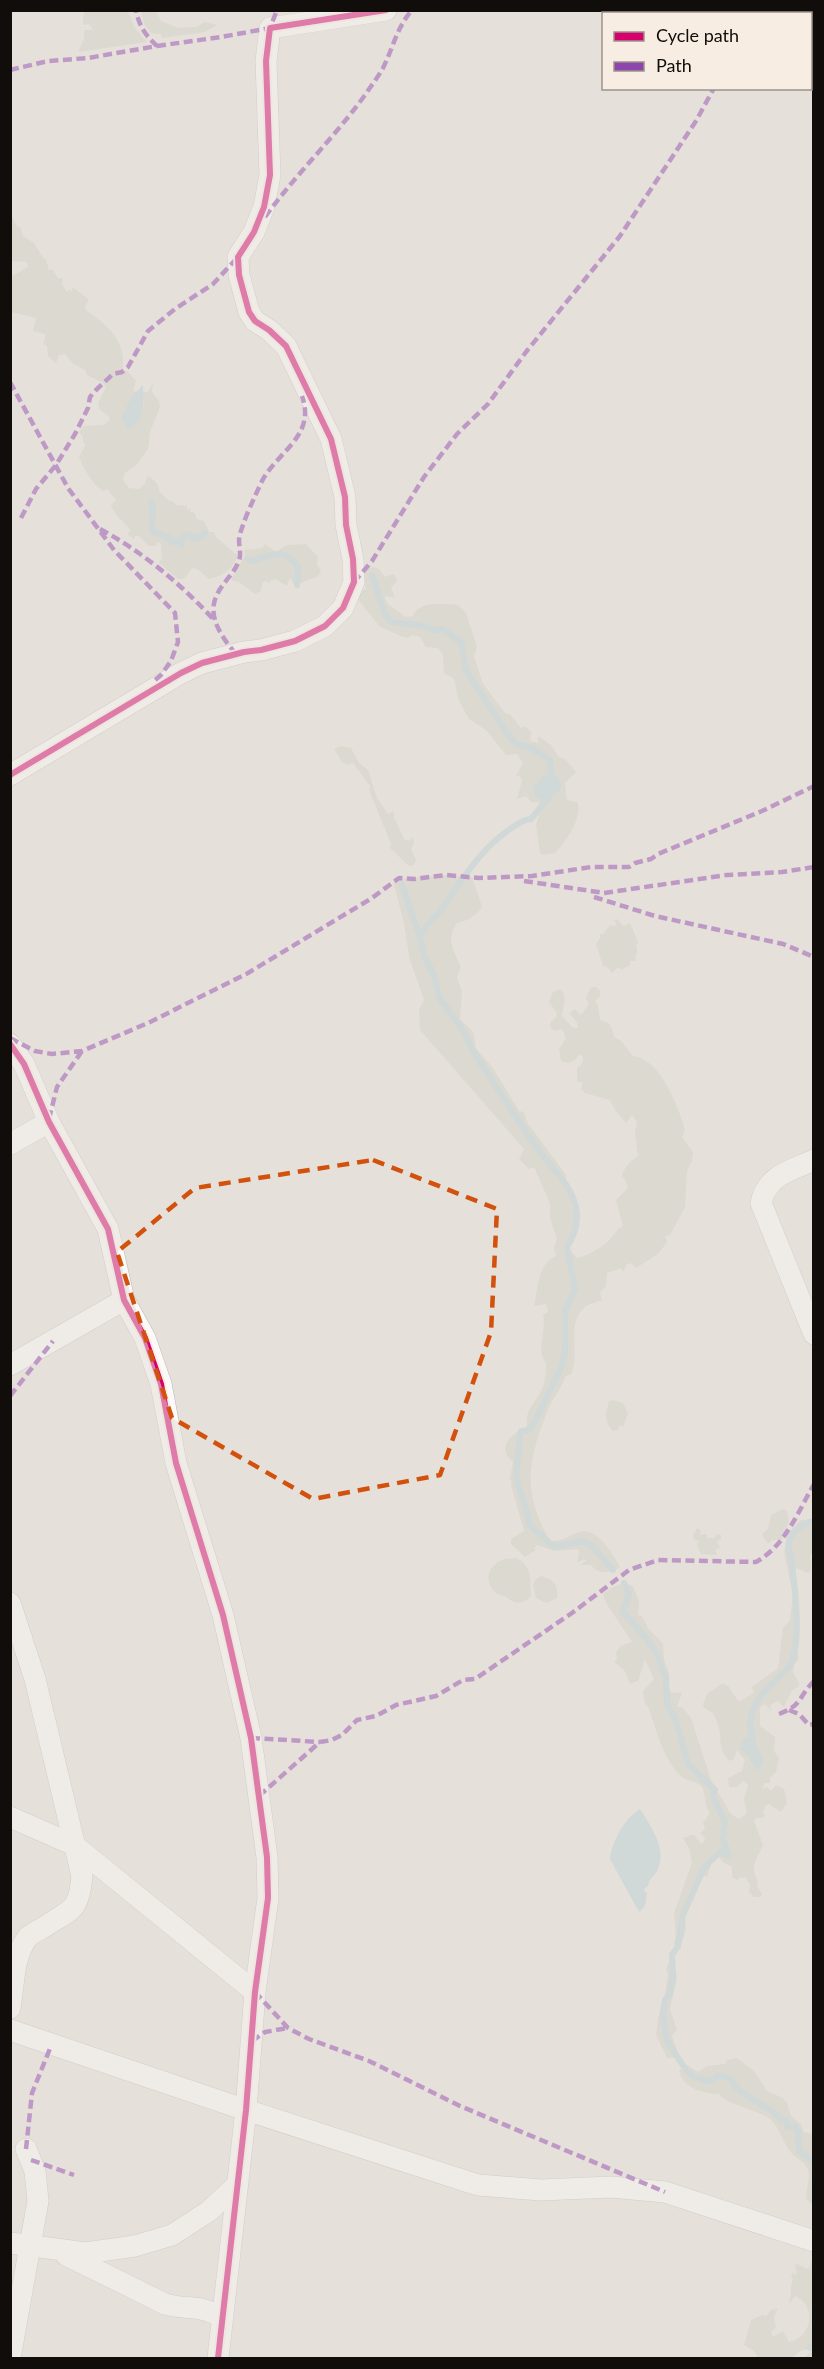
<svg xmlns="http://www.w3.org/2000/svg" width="824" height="2369" font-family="Lato,sans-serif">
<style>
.green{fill:#ced1c3}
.water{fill:#b6ced4}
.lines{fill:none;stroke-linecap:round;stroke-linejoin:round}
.stream{stroke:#b6ced4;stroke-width:6}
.minor-casing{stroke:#bbb6b2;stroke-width:22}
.minor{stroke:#fbfaf9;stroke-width:21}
.quiet{stroke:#8e44ad;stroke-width:4.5;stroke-dasharray:9 4.5;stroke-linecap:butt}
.cycleway-casing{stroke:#f8ede3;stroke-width:10}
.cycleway{stroke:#d6006c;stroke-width:6}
.marked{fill:none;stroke:#d2510c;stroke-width:4.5;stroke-dasharray:12 8;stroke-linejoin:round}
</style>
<rect width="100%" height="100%" fill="#e6e0da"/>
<!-- green -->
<path class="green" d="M117 11H128L134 27 147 42 78 52 84 39V30H93L89 24 83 25V16L85 11Z
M141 11H156L161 21 178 28 196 27 205 22 217 25 205 32 162 38 161 34 151 33 144 24Z
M12 216 17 226 20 227 23 236 34 243 43 258 46 259 49 271 52 269 58 278H63L62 284 66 291 68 292 69 289 72 292 73 287 89 300 85 306 86 310C108 325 128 343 122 371H127L136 381 133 391 139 392 136 395 144 408 142 391 147 393 153 383 152 392 159 401 160 407 150 432 148 449 136 465 125 473 123 480 129 488 139 489 144 485 148 476C154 481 159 482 159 491L168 500 174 502 176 505 187 506V510L191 508 190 512H194L197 519 204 521 209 532H214L216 537 238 556C233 569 223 576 209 579L197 569 192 568 184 579H178L159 563 162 558 161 544 157 542 156 546H149L139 536H135L134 539 127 534 131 531C124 521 116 518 111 505L116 500 107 489 103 491C92 484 84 469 79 457L86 444 83 443V437L79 432 83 426 104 425 109 420V416L100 410 98 403 106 387 103 383 87 375 85 370 72 363 65 354 59 355 56 363 48 356 47 346 43 344 45 340V334L33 331 36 318 11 312V277L28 267 27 262 11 261Z
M265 544 278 553 279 550 287 545 306 544 318 557 317 565 321 570 318 576 297 585H294L290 578 287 586 275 579 271 580 270 583 265 581 262 583 261 591 255 594 239 582 231 580 245 555 244 550 262 548Z
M373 567 379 569 385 577 394 574 397 580 391 589 395 597 385 596V599L388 604 406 617 413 616C417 601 445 603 458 605L466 613 477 647 474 656 483 684 506 714H510L521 728 524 726 531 731 530 741 538 743V736L551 745 559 757 565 759 576 772 565 783 567 800 577 802C584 816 565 843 555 853L543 855 540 853 536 824 539 816 538 814 535 816 540 807 539 803 531 802 526 796 517 799 522 781 520 776H516L523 763 517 754 506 755 486 730 469 719 459 701 454 679 444 673 443 655 438 648 426 647 420 637 413 635 406 638 380 627 357 598 360 591 366 589 364 574 368 569Z
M340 746 351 748 359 763 368 770 377 798 388 814 394 811V817L404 839 409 841 413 837 414 843 411 849 416 860 414 865 409 866 390 848 391 844 369 790 370 786 353 763 347 765 342 762 334 749Z
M446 875 472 877 482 907C477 915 468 921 457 923 445 940 454 951 461 967L457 977 462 992 460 1019 473 1032 476 1048 493 1068 519 1111 524 1112 527 1122 566 1175C565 1182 568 1186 571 1193 579 1212 578 1229 567 1247L577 1258C587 1256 597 1250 605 1244 612 1239 615 1230 623 1226L616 1200 628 1188 626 1181 622 1176C625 1166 630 1161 638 1156L635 1133 637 1122 632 1115 626 1123 615 1110 610 1100 585 1093 581 1089 583 1083 577 1081V1068L582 1064 583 1057 579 1054 576 1059 569 1063 561 1061 559 1049 566 1038 562 1029 554 1031 550 1026 551 1021 556 1018 557 1013 549 1002 553 992 560 989C569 997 562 1006 562 1016L572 1027 578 1028 577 1022 569 1013 575 1009 581 1015 589 1004 586 998 591 987H596L600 991V996L595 1001 598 1005 600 1020C611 1022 612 1027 614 1037L621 1041 633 1056C660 1058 679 1108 685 1130L682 1137 693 1152 692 1161 687 1171 685 1207 670 1235 665 1236 667 1242 659 1253 636 1268 631 1263 626 1265 624 1272 621 1268 607 1273 606 1286 600 1293 602 1300C596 1303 590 1303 585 1307 565 1324 581 1353 571 1374L565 1377C562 1388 555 1395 550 1405 530 1453 520 1489 548 1537L552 1541C563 1541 569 1535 579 1532 598 1526 613 1555 620 1567 610 1573 599 1575 591 1565H580L586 1561 584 1559 577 1563 579 1552 578 1549 554 1551 537 1545 534 1548 536 1550 525 1557 511 1544V1539L524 1531 511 1485 512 1482 510 1479 513 1462C495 1446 512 1434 527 1426 524 1410 537 1401 543 1387 546 1380 546 1371 546 1363 535 1348 547 1332 543 1315L548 1312 546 1304 534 1306C538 1289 538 1263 556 1256L554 1248 557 1239 550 1218V1203L534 1167 529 1169 519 1159 524 1149 420 1030 419 1010 424 1000 410 960 403 919 393 881C399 878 437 876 446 875Z
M617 919 623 926 630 923 638 942 636 946 638 953 636 954 635 961H630V965L622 970 618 967 612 973 607 967 603 966 596 944 600 938V934H603L611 924 612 926 617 925 614 920Z
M613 1400 623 1403 628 1413 623 1427 620 1425 617 1430 613 1431C603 1420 606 1414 609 1401Z
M783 1509 787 1511 789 1520 785 1533 790 1532 800 1520 813 1521 812 1545 813 1553 810 1555 811 1569 808 1573 796 1568 795 1573 799 1615 795 1637 799 1659 794 1665 793 1672 800 1685 792 1691 784 1707 778 1701 770 1705 772 1711 765 1704 760 1707V1726L775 1737 774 1751 779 1758 776 1772 770 1777V1783H765L762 1789 767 1787 771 1791 776 1785 784 1789 787 1803 781 1812 769 1804 765 1806 763 1812 765 1816 762 1818H756L754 1821 763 1845C758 1859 748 1865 758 1881L757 1886 762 1894 760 1897H754L749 1892 750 1885 746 1878 741 1877 737 1880 733 1878 731 1866 724 1863 718 1856 712 1862 707 1877 704 1875 700 1877 683 1915C689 1928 685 1940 676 1949L674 1943 676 1936 674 1913 692 1863 689 1848 683 1838 694 1834 701 1844 704 1842 705 1837 700 1833 705 1829 703 1823 710 1813C703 1803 706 1793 702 1787 698 1781 687 1782 681 1776 663 1759 657 1732 649 1709L645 1703 643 1691 654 1679 645 1659 638 1681 630 1684 625 1671 614 1662 617 1659 616 1653C620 1644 624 1645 632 1642L606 1603 603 1594C612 1587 622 1580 633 1586L639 1602 638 1615 642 1616 648 1628 663 1644 664 1660 668 1670 669 1690 674 1694 675 1692 682 1693 677 1707H682L691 1718 711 1780 730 1813 738 1819 744 1816 747 1812 744 1799 748 1785 744 1781 736 1787H729L728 1778 742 1771 745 1760 737 1750 734 1759 730 1761C718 1751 722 1741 719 1728 718 1723 715 1718 713 1713L704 1708 703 1704 707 1694 723 1683 729 1687 739 1702 754 1693 752 1687 778 1668 783 1628 790 1620 793 1595 784 1552 787 1537 784 1536 782 1540H772L770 1543H767L762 1534 768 1529 771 1515Z
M697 1528 701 1531 700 1535 707 1534V1538H714L717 1534 721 1535V1538L717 1542 720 1547 715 1551 717 1553 716 1555 701 1554 697 1546 699 1541 694 1540 693 1535Z
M515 1558C533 1563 530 1583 531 1597 519 1605 516 1604 506 1597 503 1596 500 1595 497 1594 484 1583 486 1567 502 1560 506 1558 511 1559 515 1558Z
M541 1576C553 1579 559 1585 557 1598L546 1603 536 1598 533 1585 536 1579Z
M672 1955 677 1978 670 2009 677 2030 672 2036C674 2045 679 2050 678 2058H667L656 2035 658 2018 665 1995 668 1974 666 1969Z
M737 2058 754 2071 767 2091 783 2098 787 2103 791 2116 801 2124 804 2132 813 2134V2206L806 2198C806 2189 811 2178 808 2170 804 2159 795 2159 789 2150 782 2140 778 2122 765 2116 752 2109 727 2104 719 2094 704 2094 683 2088 679 2071L685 2064 698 2072 707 2066 725 2064 727 2060Z
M811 2261H814L813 2358H804L813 2350V2348L800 2351 792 2358H754L757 2356 754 2351 744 2345 751 2320 762 2315 766 2316 771 2310 778 2308 774 2317 776 2327 771 2332 773 2337 783 2331 789 2342C812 2337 818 2306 795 2296L790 2303 789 2301C793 2294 789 2287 793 2280L791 2275 793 2273 797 2275 795 2263 807 2269 810 2267Z"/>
<!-- water -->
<path class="water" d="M143 385C142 400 147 418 131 428H127L122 417 131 398Z
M544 775H556L561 783 560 790 553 796 550 802 544 803 541 799 536 798 533 788Z
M752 1735 764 1761 759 1769H755L748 1755 740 1749 745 1737 749 1738Z
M640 1809C651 1827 668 1849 657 1871 654 1877 649 1878 648 1886L645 1888 644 1891 647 1893C646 1902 646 1907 639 1912L610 1859C612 1841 625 1818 640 1809Z"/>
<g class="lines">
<!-- stream -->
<path class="stream" d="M151 502C156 513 149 522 153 532L167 536 171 542 175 540 182 545 181 539 188 535 197 539 205 533
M248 559 252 561C272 556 280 545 298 566L297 585
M372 576C379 591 380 608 390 622L419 625 434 630 442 629 461 642 466 670 505 731 516 744 532 748 550 760 551 774
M402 885 420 937 424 956 434 975 439 997 465 1034 471 1048C495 1084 518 1122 544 1157 557 1175 570 1183 576 1207 579 1222 575 1235 567 1247L575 1290 565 1311V1351L561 1368 532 1427 527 1431H521C518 1439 520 1442 519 1450 518 1459 515 1469 517 1478 519 1494 528 1508 529 1524L554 1547 581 1541 591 1545 613 1570
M420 937C424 927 433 920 440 911 462 881 479 850 510 829 517 825 523 819 531 819L544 803
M624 1583 629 1594 623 1612C633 1623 665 1656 661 1670L666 1675 667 1704 676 1721 688 1764 715 1790 713 1797 725 1821 723 1840 729 1856 720 1852 704 1868 683 1915 678 1946 672 1955 673 1975 670 1993 665 2000 663 2013 667 2041 686 2070 694 2077 711 2082 718 2075 731 2079C741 2100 768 2102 781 2120H786L788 2127 795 2126 798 2131 799 2151 814 2162
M753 1738C744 1717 758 1696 774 1682 779 1676 786 1672 790 1665 803 1640 794 1584 791 1556 783 1539 797 1524 814 1521
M810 2348 814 2344"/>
<!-- minor casing -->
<g class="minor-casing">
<path id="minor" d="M10 775 181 673 202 663 244 652 261 650 295 641 325 626 343 608 354 582 353 559 346 525 345 497 331 439 286 346 269 330 255 321 249 312 239 275 238 257 254 232 264 207 270 175 266 61 270 28 386 10
M10 1044 24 1064 49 1122 108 1229 124 1300 145 1338 161 1384 176 1463 223 1615 251 1738 267 1857 268 1898 255 1992 246 2110 218 2358
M10 1144 49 1122
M814 1160C790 1171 767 1175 761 1203L814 1334
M10 1365 124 1300
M10 1603 35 1679 82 1876C79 1912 71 1909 44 1927 39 1930 32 1933 28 1937 13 1955 14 1986 10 2008
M10 1817 74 1845 255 1992
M10 2030 246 2110 478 2185 541 2190 611 2187 665 2192 814 2241
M10 2243 86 2253 135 2246 172 2235 209 2211 238 2184
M66 2255 165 2304C190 2311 197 2303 223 2318
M10 2358 38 2201 35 2171 26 2149"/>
</g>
<!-- minor -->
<use href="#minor" class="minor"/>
<!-- quiet -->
<path class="quiet" d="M784 14 788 10
M157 46 221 37 270 28 277 10
M10 70 48 61 88 58 157 46C145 35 139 26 136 10
M265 217C296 174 334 138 365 95 371 86 378 77 383 68 393 48 397 27 412 10
M10 382 68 488 114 550 175 613 178 642 171 661 161 675 153 682
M21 518 36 489 56 465 75 434 88 408 90 397 97 389 113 374 122 372 128 367 148 331 175 309 213 284 238 257
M100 529C143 552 182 585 215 621
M354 582 372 561 424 477 457 434 488 404 526 352 620 236 696 121 714 88
M236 654C223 639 207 617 216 597 221 584 233 575 238 563 242 555 239 548 239 540 240 527 256 494 262 481 279 450 316 436 302 396
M524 881 604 893 727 875 782 872 814 867
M594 897 655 916 783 944 814 957
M10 1038 35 1051 52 1054 82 1051 148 1023 248 973 372 898 399 878 414 879 446 875 479 878 532 876 591 867H629L635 863 651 859 658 854 762 811 814 786
M49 1119 57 1087 82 1051
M10 1396 53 1341
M789 1710 799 1714 809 1725 814 1724
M779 1714C803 1705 798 1697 814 1681
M251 1738 320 1742
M259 1796 320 1742 332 1740 342 1735 357 1720 376 1716 396 1705 436 1696 463 1680 475 1679 572 1613 629 1570 658 1560 756 1562C785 1546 798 1512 814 1484
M255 1992 288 2028 309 2039 369 2061 460 2106 665 2192
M252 2041 265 2032 288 2028
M26 2149 32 2093 51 2046
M31 2160 74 2175"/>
<!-- cycleway casing -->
<g class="cycleway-casing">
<path id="cycleway" d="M10 775 181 673 202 663 244 652 261 650 295 641 325 626 343 608 354 582 353 559 346 525 345 497 331 439 286 346 269 330 255 321 249 312 239 275 238 257 254 232 264 207 270 175 266 61 270 28 386 10
M10 1044 24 1064 49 1122 108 1229 124 1300 145 1338 161 1384 176 1463 223 1615 251 1738 267 1857 268 1898 255 1992 246 2110 218 2358"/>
</g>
<!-- cycleway -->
<use href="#cycleway" class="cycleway"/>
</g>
<!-- marked area -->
<path d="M0 0H824V2369H0ZM373 1160 497 1209 491 1332 440 1475 313 1499 172 1418 117 1252 195 1188Z" fill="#e6e0da" fill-opacity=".55" fill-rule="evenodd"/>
<path class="marked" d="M373 1160 497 1209 491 1332 440 1475 313 1499 172 1418 117 1252 195 1188Z"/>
<!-- border -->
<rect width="824" height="2369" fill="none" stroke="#110d0a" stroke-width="24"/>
<!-- legend -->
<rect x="602" y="12" width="210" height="78" fill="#f8ede3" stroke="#9c938c" stroke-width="1.5"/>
<rect x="614" y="32" width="30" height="9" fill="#d6006c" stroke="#9c938c" stroke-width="1.5"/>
<text x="656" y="42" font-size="18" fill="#110d0a">Cycle path</text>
<rect x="614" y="62" width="30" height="9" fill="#8e44ad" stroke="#9c938c" stroke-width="1.5"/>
<text x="656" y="72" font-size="18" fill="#110d0a">Path</text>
</svg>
